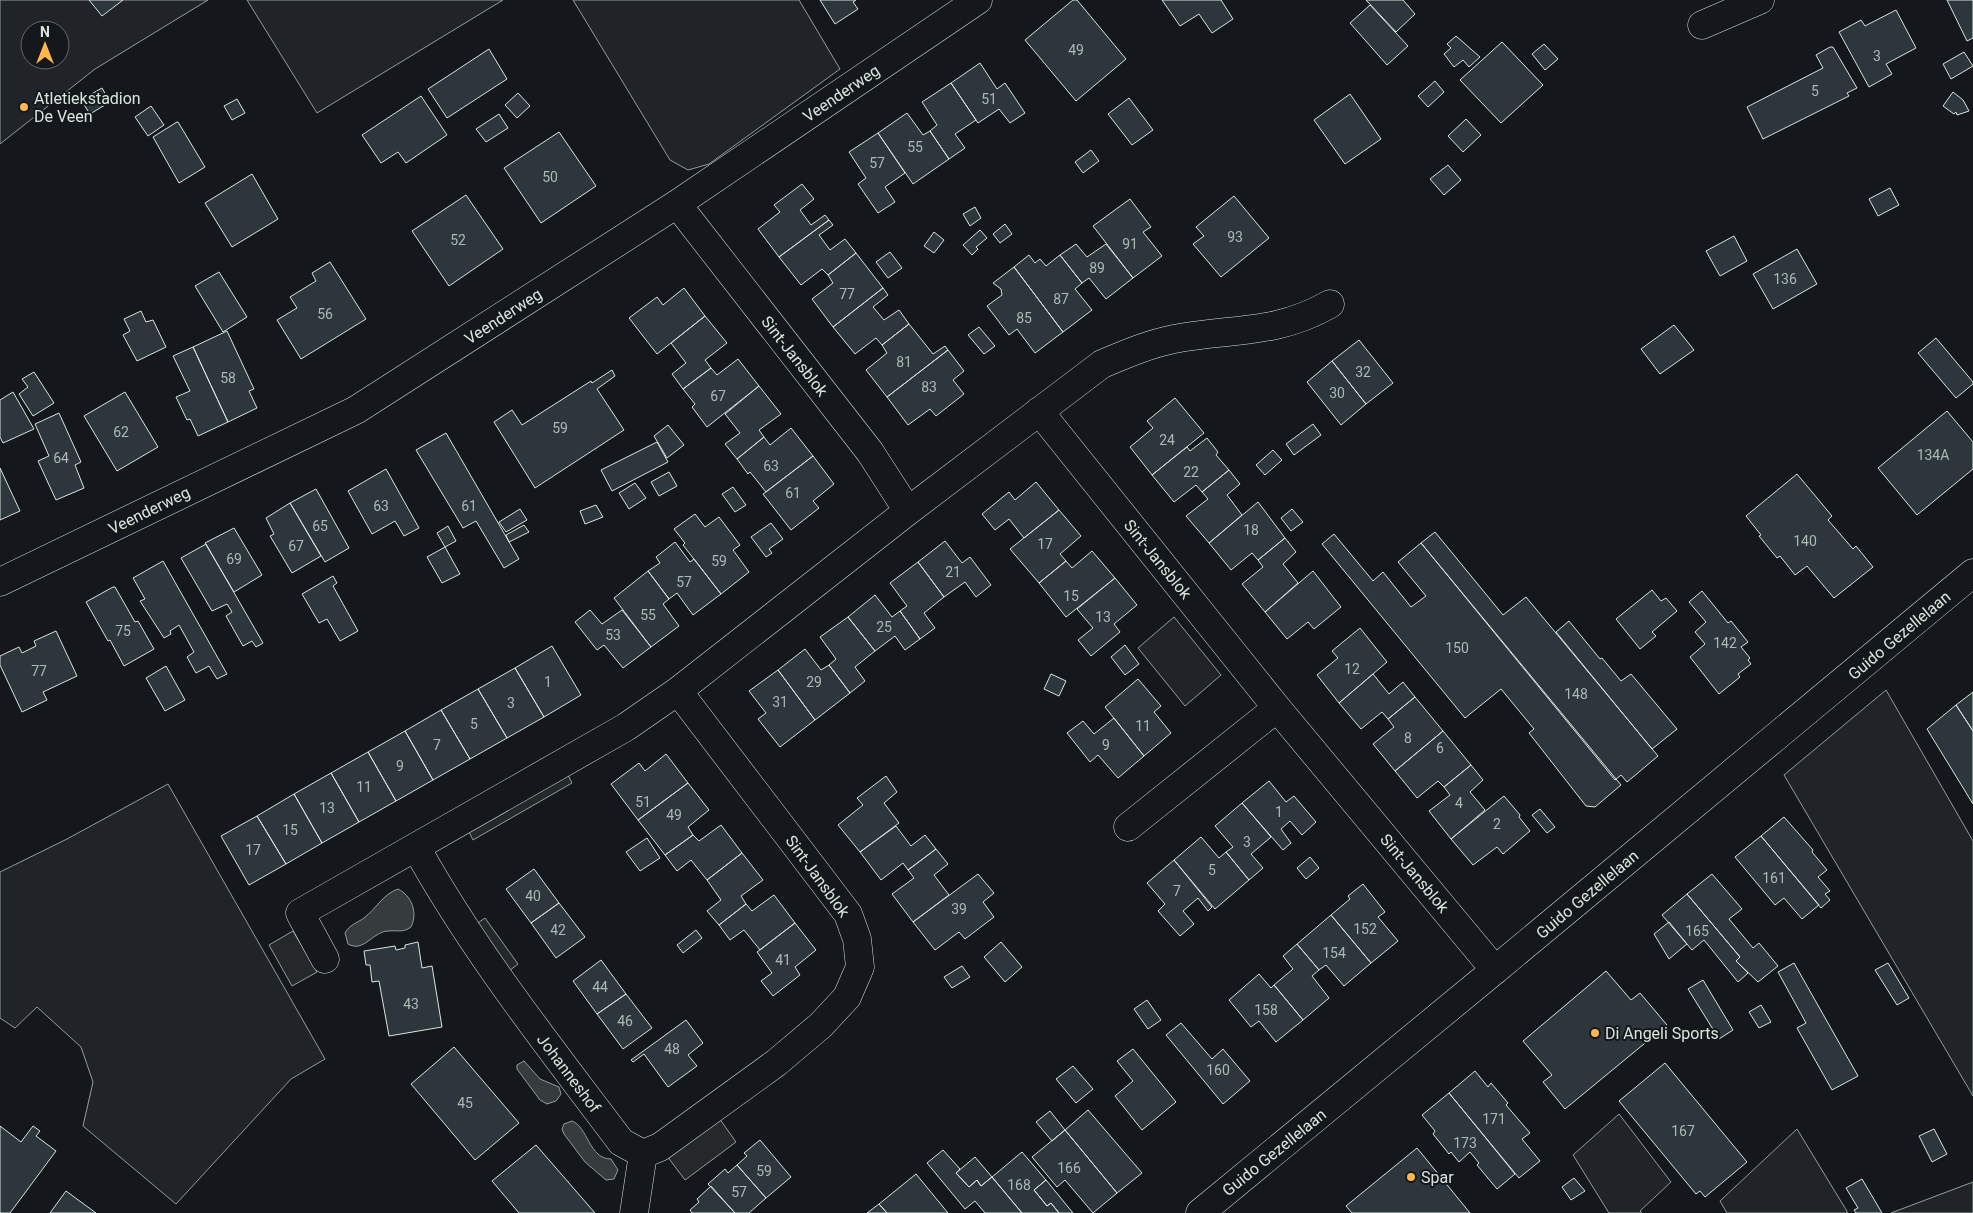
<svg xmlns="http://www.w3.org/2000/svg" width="1973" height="1213" font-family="Roboto,sans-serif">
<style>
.green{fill:#202428;stroke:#939e99;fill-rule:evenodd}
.parking{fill:#24282b;stroke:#939e99}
.water{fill:#363b3e;stroke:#939e99}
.building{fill:#2c363c;stroke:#d8e6dc}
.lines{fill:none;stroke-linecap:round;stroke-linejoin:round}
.minor-casing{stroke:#d8e6dc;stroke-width:29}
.secondary-casing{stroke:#d8e6dc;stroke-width:29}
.minor{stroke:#14181c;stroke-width:28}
.secondary{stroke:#14181c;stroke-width:28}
.poi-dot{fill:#ffb74d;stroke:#14181c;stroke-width:2}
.labels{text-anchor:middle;stroke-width:4;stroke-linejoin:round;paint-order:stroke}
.number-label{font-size:14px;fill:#adbab4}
.street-label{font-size:16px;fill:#d8e6dc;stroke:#14181c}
.poi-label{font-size:16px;fill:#d8e6dc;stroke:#14181c;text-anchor:start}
</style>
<rect width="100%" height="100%" fill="#14181c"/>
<!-- green -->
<path class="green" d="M0 0H208L95 69 0 144ZM30 30H60V60H30Z
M247 0H503L317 113Z
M573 0H799L840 69 709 164 688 170 670 160Z
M1174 617 1221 675 1185 706 1138 648Z
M1886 690 1973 841V1096L1784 775Z
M168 784 325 1059 291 1079 176 1204 83 1126 93 1082 81 1047 37 1007 15 1028 0 1018V872L67 839Z
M1619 1114 1671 1182 1640 1211 1642 1213H1609L1573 1155Z
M1797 1129 1848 1213H1727L1720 1201Z
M1973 1182V1213H1891Z"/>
<!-- parking -->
<path class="parking" d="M567 773 572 783 473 840 468 830Z
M485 918 518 964 509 971 475 925Z
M293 931 317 972 292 986 269 945Z
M719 1118 736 1142 685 1180 667 1156Z"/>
<!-- water -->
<path class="water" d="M398 889C412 896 418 913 411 927 403 933 397 930 388 931 372 932 364 953 348 944L345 933C349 925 357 923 364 918 376 909 383 894 398 889Z
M524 1061 540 1079 559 1087 561 1094 556 1101 547 1104 540 1100 517 1069V1065Z
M572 1121C588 1127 589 1159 611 1159L618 1170 614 1179 606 1180 585 1162 564 1134 562 1129 564 1124Z"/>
<!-- building -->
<path class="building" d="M89 0H123L102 16Z
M820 0H856L853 2 858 9 835 24Z
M1073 0H1077L1126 59 1076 101 1025 40Z
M1162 0H1221L1233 19 1212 33 1199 14 1180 26Z
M1366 0H1403L1415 14 1396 32Z
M1947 0H1973V38L1967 41Z
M1370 5 1408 46 1387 65 1350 23Z
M1896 10 1916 48 1886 64 1892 74 1869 87 1839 32 1861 20 1865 26Z
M1456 36 1480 57 1469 67 1463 60 1454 67 1444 54 1451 48 1447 44Z
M1502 42 1543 85 1501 123 1460 80Z
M1544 44 1558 59 1545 70 1532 54Z
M1830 47H1833L1857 88 1847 93 1849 96 1763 139 1747 107 1823 68 1816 55Z
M489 49 507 79 447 118 428 89Z
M1964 52 1973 66 1951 79 1943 64Z
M980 63 997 89 1005 83 1025 113 1010 123 999 109 978 123 951 83Z
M1435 81 1444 92 1428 107 1418 96Z
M951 83 976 120 955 134 965 148 949 159 930 131 937 125 922 102Z
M102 88 110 102 90 114 81 100Z
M1953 92 1963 100 1969 111 1957 115 1956 112 1954 114 1943 106Z
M518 93 530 106 517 118 505 105Z
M1350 94 1381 139 1345 164 1314 120Z
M421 96 447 135 406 163 398 152 381 163 362 135Z
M1129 98 1153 130 1132 145 1108 114Z
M237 99 245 113 232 120 224 106Z
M151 106 164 125 148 136 135 117Z
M907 113 923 135 930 131 949 159 913 184 878 133Z
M499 114 508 128 486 142 476 129Z
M1466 119 1481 135 1463 152 1448 136Z
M177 122H178L205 167 179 183 153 137Z
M559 132 596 186 541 223 504 168Z
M878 133 905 173 885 187 895 202 878 213 858 184 866 178 849 152Z
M1091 150 1099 161 1083 173 1075 162Z
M1448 165 1461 180 1444 195 1430 179Z
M252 174 278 219 232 247 205 203Z
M802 184 814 199 800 210 811 225 825 215 829 220 779 257 758 229 780 212 774 205Z
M1890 188 1899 205 1878 216 1869 199Z
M466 195 503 249 449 286 412 231Z
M1234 196 1269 238 1221 277 1193 244 1204 236 1196 227Z
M1130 199 1151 227 1143 232 1162 256 1133 278 1093 226Z
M975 207 981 218 970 226 963 214Z
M829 220 833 225 819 235 830 250 845 239 856 253 828 275 822 269 801 285 779 257Z
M1005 224 1012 234 1000 243 993 234Z
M980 230 987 238 976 247 978 249 972 255 963 245Z
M934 232 944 240 934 253 924 246Z
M1734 236 1747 261 1720 276 1706 251Z
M1076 244 1087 257 1106 244 1133 278 1106 299 1089 278 1082 283 1060 255Z
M1797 249 1817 284 1773 309 1753 274Z
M890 252 902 268 888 278 876 262Z
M856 253 883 288 833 327 812 299 833 283 828 275Z
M1029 255 1035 263 1040 259 1046 266 1060 255 1082 283 1075 289 1092 310 1063 332 1014 267Z
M330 262 366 319 301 359 277 320 297 308 290 297 316 281 312 273Z
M1014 267 1063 332 1035 353 1017 329 1009 335 987 306 1002 295 1001 289 993 283Z
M219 272 247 317 223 332 195 286Z
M684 288 705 316 657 354 629 318 657 297 663 305Z
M883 288 888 295 873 307 884 320 899 310 909 324 882 345 876 338 855 354 833 327Z
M141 311 146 322 153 320 166 347 137 361 123 335 130 331 124 319Z
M705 316 727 343 705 360 711 368 683 389 672 374 686 363 671 343Z
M909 324 933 354 945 346 948 350 887 397 866 370 887 353 882 345Z
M1674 325 1694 350 1660 374 1641 349Z
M979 327 995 346 984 354 968 335Z
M227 331 254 389 249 391 257 408 228 422 193 347Z
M1936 338 1973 382V384L1956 398 1918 353Z
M1359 340 1393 383 1366 404 1332 361Z
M193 347 228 422 198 436 190 419 187 420 176 397 190 391 173 356Z
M948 350 964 371 953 380 964 394 936 416 930 409 908 425 887 397Z
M738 359 759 386 707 427 692 407 695 404 683 389 711 368 717 375Z
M1332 361 1366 404 1341 425 1307 382Z
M612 370 615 376 597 389 624 430 535 488 494 422 512 410 522 425 591 381 592 383Z
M34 372 54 403 33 416 19 394 28 387 22 379Z
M759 386 781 414 759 430 764 437 737 459 725 444 740 433 725 414Z
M13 392 34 429 3 443 0 437V400Z
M125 392 158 447 117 471 84 416Z
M1175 398 1204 433 1152 475 1130 447 1153 428 1147 421Z
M1947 411 1973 442V469L1917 515 1878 468Z
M59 413 81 462 75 465 84 488 56 500 38 461 49 456 35 424Z
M1313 424 1321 435 1294 455 1286 444Z
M668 425 684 445 667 458 654 436Z
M791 428 813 456 766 492 750 472 748 474 737 459 764 437 770 445Z
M446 433 519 559 504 568 476 521 463 528 416 450Z
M1207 438 1218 452 1216 455 1229 470 1202 492 1196 485 1174 502 1152 475 1187 447 1190 451Z
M657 442 668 462 612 491 601 470Z
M1273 450 1282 460 1265 475 1256 465Z
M813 456 834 484 813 501 819 508 791 530 763 494Z
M0 468 20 511 0 520Z
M386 469 419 528 404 536 395 521 372 534 348 491Z
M1229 470 1240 484 1227 495 1242 515 1209 543 1186 516 1208 499 1202 492Z
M669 472 677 486 659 496 651 482Z
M1797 474 1832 516 1828 520 1853 549 1856 546 1873 567 1834 598 1807 566 1795 575 1780 556 1777 558 1759 536 1761 535 1746 516Z
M1036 482 1059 510 1024 538 1009 519 995 530 982 514 1009 492 1015 500Z
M635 483 646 498 629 509 619 493Z
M733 487 746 505 735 512 722 494Z
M316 489 349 548 325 562 290 503Z
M1258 502 1285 538 1258 560 1252 553 1231 570 1209 543Z
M290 503 321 556 292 573 270 536 274 534 266 518Z
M596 505 603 517 585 524 580 511Z
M520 509 527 520 506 532 499 522Z
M1292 509 1303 522 1291 531 1281 518Z
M1059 510 1081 536 1060 554 1066 561 1039 583 1010 549Z
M695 514 705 527 719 517 740 545 733 550 749 572 721 594 683 545 685 543 674 529Z
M771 523 783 539 769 549 772 553 766 557 751 537Z
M524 525 529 532 509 542 506 535Z
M448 526 456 541 445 547 437 533Z
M234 528 262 575 234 592 205 543Z
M1435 532 1503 615 1526 597 1658 756 1627 782 1621 775 1615 780 1421 543Z
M1334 534 1373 581 1383 572 1411 607 1426 596 1398 562 1421 543 1621 785 1595 807 1586 806 1529 733 1534 729 1501 689 1465 718 1322 544Z
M1285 538 1296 552 1283 564 1298 583 1265 612 1242 584 1263 567 1258 560Z
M945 541 962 563 970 557 991 585 976 597 965 582 944 597 918 562Z
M675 542 690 562 694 559 721 594 693 615 677 593 669 599 648 571 660 563 656 557Z
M206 544 263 643 256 647 252 641 243 646 226 616 232 612 227 604 212 611 181 558Z
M445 547 460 574 442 583 427 557Z
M1092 551 1115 578 1066 617 1039 583 1066 561 1072 568Z
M163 561 227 674 217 679 209 666 196 673 187 657 194 652 179 625 170 631 171 634 164 638 140 601 145 599 133 578Z
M918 562 944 597 924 613 935 628 920 639 900 611 907 606 890 583Z
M648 571 669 599 663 604 679 626 651 647 614 598Z
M1313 571 1341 607 1314 629 1308 622 1287 639 1265 612Z
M333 576 337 583 333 586 358 631 340 641 327 619 319 623 302 594Z
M1115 578 1137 605 1114 624 1120 632 1091 656 1078 640 1093 628 1077 609Z
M113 587H115L135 622 138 621 154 649 124 666 110 640 108 641 86 602Z
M1652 590 1661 601 1666 598 1677 611 1652 632 1656 636 1640 649 1616 619Z
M1702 591 1728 623 1731 621 1748 642 1741 647 1750 658 1748 660 1751 664 1738 674 1740 677 1719 694 1690 657 1705 644 1695 632 1706 622 1689 602Z
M875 595 892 617 900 611 920 639 905 650 895 636 875 651 848 617Z
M590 610 602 624 622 610 651 647 623 668 604 645 597 650 575 622Z
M848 617 875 651 855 667 865 681 850 693 829 665 836 659 820 637Z
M1569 621 1600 659 1602 658 1621 681 1631 674 1677 729 1652 749 1556 632Z
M1360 628 1387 662 1339 703 1317 675 1338 658 1332 651Z
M56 631 77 676 43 692 47 700 22 712 0 665V656L19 647 22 653 36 646 34 641Z
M1125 645 1139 664 1125 675 1111 657Z
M552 646 581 695 544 717 515 668Z
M805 649 821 670 829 665 850 693 815 720 778 670Z
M166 666 185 700 165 711 146 678Z
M515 668 544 717 507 738 478 689Z
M778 670 815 720 780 747 758 719 766 713 749 691Z
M1051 674 1066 681 1059 696 1044 689Z
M1373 674 1389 694 1403 682 1415 697 1388 719 1382 712 1361 729 1339 703Z
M1138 679 1161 706 1154 712 1171 733 1144 756 1105 707Z
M478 689 507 738 470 759 441 710Z
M1973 692V731L1956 705Z
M1415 697 1443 731 1395 771 1373 744 1394 727 1388 719Z
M1956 705 1973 731V804L1927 729Z
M441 710 470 759 433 780 405 731Z
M1114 718 1144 756 1118 778 1098 755 1090 762 1067 733 1083 721 1094 734Z
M405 731 433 780 396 801 368 752Z
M1443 731 1471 765 1444 787 1438 781 1417 798 1395 771Z
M368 752 396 801 359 822 331 773Z
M666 754 688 783 638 820 611 784 639 763 645 771Z
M1471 765 1483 780 1470 792 1485 810 1451 839 1429 811 1450 795 1444 787Z
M331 773 359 822 322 843 294 794Z
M886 776 897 792 884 803 899 823 860 852 838 825 863 805 857 798Z
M1269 781 1286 802 1294 796 1316 822 1302 835 1290 821 1281 829 1291 843 1283 850 1242 803Z
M688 783 709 810 688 827 693 835 665 855 638 820Z
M294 794 322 843 286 864 257 816Z
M1504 796 1520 815 1519 817 1530 831 1503 854 1497 847 1473 865 1451 839Z
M1242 803 1271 837 1251 854 1263 868 1249 880 1226 852 1233 847 1215 826Z
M1540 809 1555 827 1547 833 1532 815Z
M257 816 286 864 249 885 221 836Z
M1784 817 1813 850 1812 852 1827 870 1818 877 1830 891 1825 894 1830 900 1821 908 1761 836Z
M721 825 742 853 707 880 691 860 677 871 665 855 693 835 699 841Z
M896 826 911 846 925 835 936 849 908 870 903 863 881 880 860 852Z
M1761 836 1819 905 1802 919 1784 898 1775 905 1735 857Z
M1201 837 1219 858 1226 852 1249 880 1215 909 1174 860Z
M647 838 660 858 640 871 626 852Z
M936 849 948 864 934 875 949 895 913 922 892 894 914 878 908 870Z
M742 853 763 880 741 896 746 904 719 925 707 911 721 900 707 880Z
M1310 857 1319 868 1306 879 1297 868Z
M1174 860 1212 907 1208 911 1198 898 1183 911 1194 924 1180 936 1158 911 1165 904 1147 883Z
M534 869 559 903 531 923 506 889Z
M978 874 994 893 983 902 994 917 965 939 959 932 935 950 913 922Z
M1712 874 1742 909 1729 919 1753 948 1759 943 1778 966 1758 982 1736 961 1740 957 1687 894Z
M1363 884 1385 912 1378 917 1398 941 1371 963 1331 915 1350 899 1348 896Z
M1687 894 1740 957 1736 961 1748 973 1738 982 1704 940 1692 950 1662 915Z
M774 895 795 923 760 950 744 930 730 940 719 925 746 904 752 911Z
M559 903 585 937 556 958 531 923Z
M1331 915 1371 963 1344 986 1326 965 1319 970 1297 944Z
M1669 922 1687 944 1669 959 1654 934Z
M795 923 816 950 795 967 800 975 773 996 761 981 772 973 757 952Z
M696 930 702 938 683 953 677 945Z
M418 942 422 968 432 966 442 1027 389 1036 379 981 372 982 370 965H366L364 951 395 946 396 950 405 948V945Z
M1001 942 1022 967 1005 982 984 957Z
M1297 944 1319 970 1312 976 1329 998 1303 1020 1274 985 1293 969 1283 956Z
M601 960 626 994 597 1014 573 981Z
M1794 963 1858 1076 1832 1090 1797 1028 1806 1023 1778 972Z
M1888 963 1909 998 1897 1005 1875 970Z
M962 966 970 977 952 988 944 977Z
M1606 971 1631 1000 1640 993 1667 1025 1565 1109 1543 1082 1552 1075 1523 1041Z
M1259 974 1271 988 1274 985 1303 1020 1276 1042 1259 1021 1251 1027 1229 1000Z
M1703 980 1733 1030 1719 1039 1688 989Z
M626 994 652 1028 623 1049 597 1014Z
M1147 1000 1161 1020 1148 1029 1134 1009Z
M1761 1005 1771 1022 1759 1028 1749 1012Z
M686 1020 703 1043 688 1055 697 1066 668 1087 644 1054 633 1062 631 1060Z
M1181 1023 1212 1059 1223 1049 1250 1081 1223 1104 1166 1035Z
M454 1047 519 1123 475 1160 411 1084Z
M1133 1049 1176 1102 1142 1130 1115 1096 1133 1081 1117 1061Z
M1665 1063 1747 1162 1705 1197 1700 1191 1696 1194 1619 1101Z
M1073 1066 1093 1089 1076 1103 1056 1079Z
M1475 1071 1488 1087 1491 1083 1508 1103 1506 1105 1530 1133 1522 1139 1540 1161 1519 1178 1449 1093Z
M1449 1093 1515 1174 1497 1189 1477 1165 1479 1163 1470 1152 1459 1162 1451 1152 1449 1154 1433 1134 1435 1131 1422 1115Z
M1088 1110 1142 1173 1117 1193 1065 1130Z
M1050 1111 1065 1130 1052 1141 1036 1122Z
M0 1126 21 1142 33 1126 40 1131 36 1136 56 1151 10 1213H0Z
M1934 1129 1947 1154 1932 1162 1919 1136Z
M1065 1130 1117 1193 1093 1213 1065 1180 1057 1187 1032 1157Z
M760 1140 791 1177 766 1198 737 1165 747 1156 744 1153Z
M536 1145 595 1213H519L492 1181Z
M1417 1148 1470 1213H1352L1346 1206Z
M943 1150 960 1169 956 1173 969 1187 977 1180 981 1186 992 1177 1022 1213H985L975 1201 965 1209 927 1163Z
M1022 1152 1046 1180 1034 1190 1047 1206 1051 1203 1059 1213H1022L992 1177Z
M975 1157 992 1177 981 1186 977 1180 969 1187 956 1173Z
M737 1165 766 1198 749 1213H735L708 1184 725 1169 728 1173Z
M916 1174 948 1213H887L879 1204Z
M1574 1178 1585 1191 1571 1200 1562 1187Z
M1862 1179 1882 1213H1856L1854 1210 1858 1208 1846 1188Z
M1046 1180 1073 1213H1059L1051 1203 1047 1206 1034 1190Z
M711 1186 735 1213H692L690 1210 699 1202 697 1199Z
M66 1191 96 1213H50Z
M879 1204 887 1213H867Z"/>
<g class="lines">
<!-- minor casing -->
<g class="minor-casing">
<path id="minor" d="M1702 25 1760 0
M677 204 870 452 908 511
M1039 411 1277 708
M0 582 356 410 677 204 978 0
M1128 827 1277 708 1495 970
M416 847C474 952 549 1046 621 1142L643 1154 660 1147 776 1063 821 1025 847 997 860 967 857 939 848 914 678 691
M325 959 300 913 626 727 678 691 908 511 1102 364C1126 354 1149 344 1174 339 1232 328 1276 335 1330 304
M634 1213 643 1154"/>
</g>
<!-- secondary casing -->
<g class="secondary-casing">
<path id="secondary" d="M1200 1213 1495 970 1973 573"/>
</g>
<!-- minor -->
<use href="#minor" class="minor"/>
<!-- secondary -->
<use href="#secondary" class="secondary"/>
</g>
<!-- markers -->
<g class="poi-dot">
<circle cx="24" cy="107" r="5"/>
<circle cx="1595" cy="1033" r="5"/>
<circle cx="1411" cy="1177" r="5"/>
</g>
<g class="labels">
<!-- number labels -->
<g class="number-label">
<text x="1076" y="55">49</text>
<text x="1877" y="61">3</text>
<text x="1815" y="96">5</text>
<text x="989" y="104">51</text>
<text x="915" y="152">55</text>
<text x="877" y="168">57</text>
<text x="550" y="182">50</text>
<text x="1235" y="242">93</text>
<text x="458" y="245">52</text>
<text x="1130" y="249">91</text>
<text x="1097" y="273">89</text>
<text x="1785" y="284">136</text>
<text x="847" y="299">77</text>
<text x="1061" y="304">87</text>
<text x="325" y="319">56</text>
<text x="1024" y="323">85</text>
<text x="904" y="367">81</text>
<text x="1363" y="377">32</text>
<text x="228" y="383">58</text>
<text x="929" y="392">83</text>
<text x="1337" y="398">30</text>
<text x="718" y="401">67</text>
<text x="560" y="433">59</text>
<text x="121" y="437">62</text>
<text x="1167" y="445">24</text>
<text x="1933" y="460">134A</text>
<text x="61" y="463">64</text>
<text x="771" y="471">63</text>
<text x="1191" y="477">22</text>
<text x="793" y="498">61</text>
<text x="381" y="511">63</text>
<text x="469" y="511">61</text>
<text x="320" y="531">65</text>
<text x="1251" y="535">18</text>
<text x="1805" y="546">140</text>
<text x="1045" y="549">17</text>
<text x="296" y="551">67</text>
<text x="234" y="564">69</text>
<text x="719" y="566">59</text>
<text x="953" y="577">21</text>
<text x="684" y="587">57</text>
<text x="1071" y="601">15</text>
<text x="648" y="620">55</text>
<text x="1103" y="622">13</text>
<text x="884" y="632">25</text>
<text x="123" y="636">75</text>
<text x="613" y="640">53</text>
<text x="1725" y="648">142</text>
<text x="1457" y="653">150</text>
<text x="1352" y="674">12</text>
<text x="39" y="676">77</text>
<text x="548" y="687">1</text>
<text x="814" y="687">29</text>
<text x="1576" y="699">148</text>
<text x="780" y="707">31</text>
<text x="511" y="708">3</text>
<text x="474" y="729">5</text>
<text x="1143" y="731">11</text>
<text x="1408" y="743">8</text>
<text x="437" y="750">7</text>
<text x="1106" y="750">9</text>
<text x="1440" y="753">6</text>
<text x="400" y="771">9</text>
<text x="364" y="792">11</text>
<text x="643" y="807">51</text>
<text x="1459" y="808">4</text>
<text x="327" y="813">13</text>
<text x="1279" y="817">1</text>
<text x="674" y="820">49</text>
<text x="1497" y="829">2</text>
<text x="290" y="835">15</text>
<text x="1247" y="847">3</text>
<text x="253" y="855">17</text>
<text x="1212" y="875">5</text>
<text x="1774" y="883">161</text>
<text x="1177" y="896">7</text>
<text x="533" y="901">40</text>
<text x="959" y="914">39</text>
<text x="1365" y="934">152</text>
<text x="558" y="935">42</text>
<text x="1697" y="936">165</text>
<text x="1334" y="958">154</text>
<text x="783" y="965">41</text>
<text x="600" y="992">44</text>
<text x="411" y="1009">43</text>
<text x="1266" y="1015">158</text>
<text x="625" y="1026">46</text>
<text x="672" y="1054">48</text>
<text x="1218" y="1075">160</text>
<text x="465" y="1108">45</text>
<text x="1494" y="1124">171</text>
<text x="1683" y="1136">167</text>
<text x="1465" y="1148">173</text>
<text x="1069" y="1173">166</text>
<text x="764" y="1176">59</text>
<text x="1019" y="1190">168</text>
<text x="739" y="1197">57</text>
</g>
<!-- street labels -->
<g class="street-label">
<text transform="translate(841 93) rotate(-34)" y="6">Veenderweg</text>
<text transform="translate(503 316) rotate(-33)" y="6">Veenderweg</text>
<text transform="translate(795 356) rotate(52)" y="6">Sint-Jansblok</text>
<text transform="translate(149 510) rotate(-26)" y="6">Veenderweg</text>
<text transform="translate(1158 559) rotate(51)" y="6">Sint-Jansblok</text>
<text transform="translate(1899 635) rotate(-40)" y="6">Guido Gezellelaan</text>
<text transform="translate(1415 873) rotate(50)" y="6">Sint-Jansblok</text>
<text transform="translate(818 876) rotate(54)" y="6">Sint-Jansblok</text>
<text transform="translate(1587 894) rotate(-40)" y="6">Guido Gezellelaan</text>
<text transform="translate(569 1073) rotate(53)" y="6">Johanneshof</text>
<text transform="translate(1274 1152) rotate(-39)" y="6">Guido Gezellelaan</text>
</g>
<!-- poi labels -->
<g class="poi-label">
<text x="34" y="104">Atletiekstadion<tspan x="34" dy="18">De Veen</tspan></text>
<text x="1605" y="1039">Di Angeli Sports</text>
<text x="1421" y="1183">Spar</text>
</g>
</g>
<!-- north arrow -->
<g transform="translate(45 45)"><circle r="24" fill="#14181c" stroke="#626a69"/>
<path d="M0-4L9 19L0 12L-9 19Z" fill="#ffb74d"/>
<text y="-8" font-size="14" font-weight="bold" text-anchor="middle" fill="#d8e6dc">N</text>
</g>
</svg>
